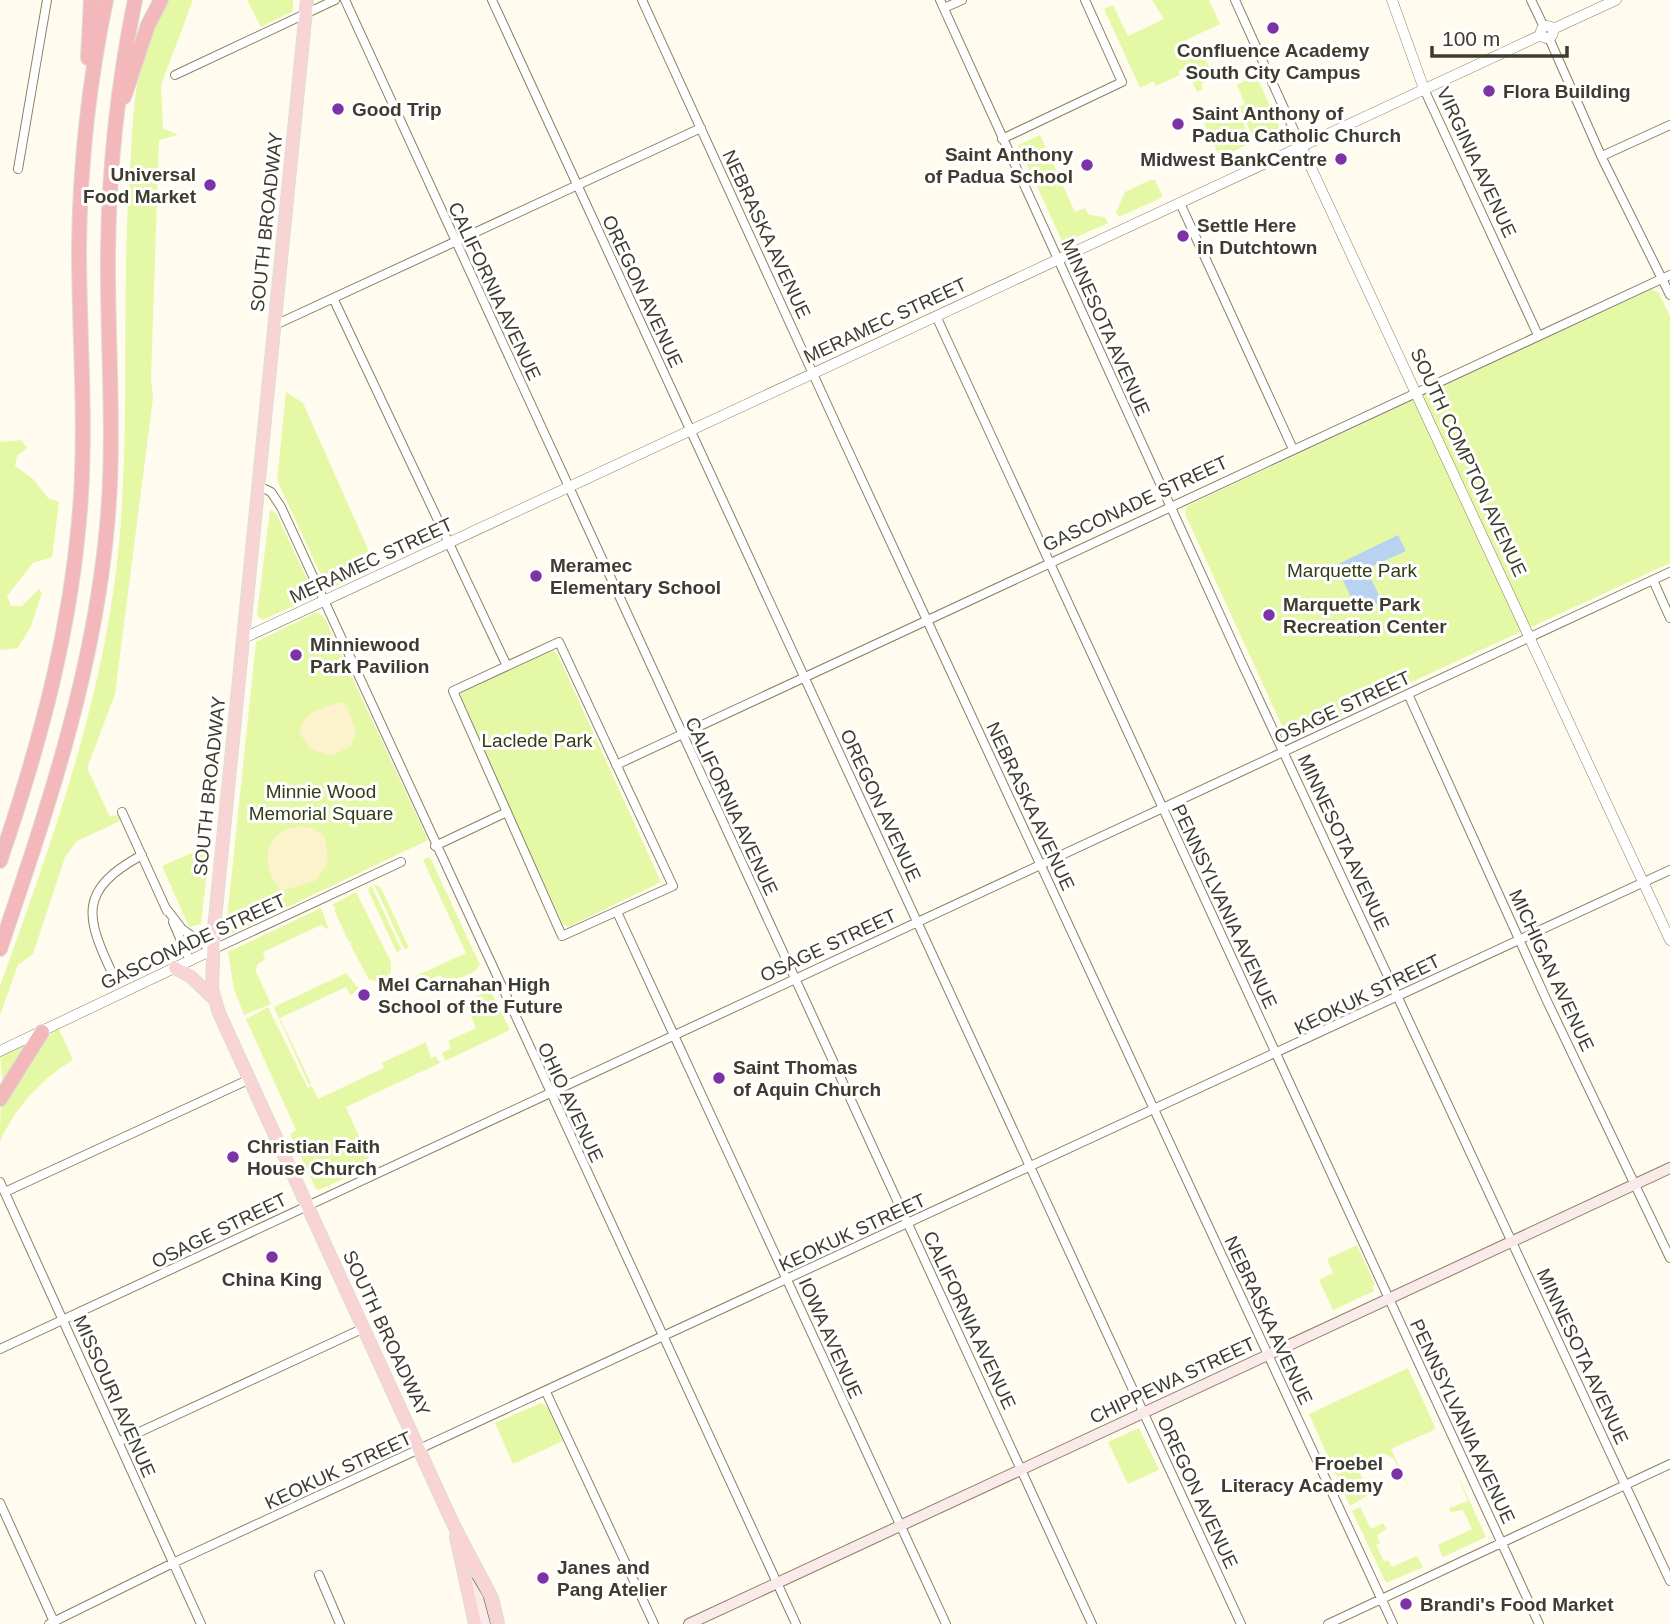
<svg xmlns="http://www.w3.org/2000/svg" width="1670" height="1624" font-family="Helvetica,sans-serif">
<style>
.green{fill:#e5f8a6}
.sand{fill:#fcf2cc}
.water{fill:#bad2f1}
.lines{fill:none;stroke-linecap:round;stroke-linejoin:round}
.minor-casing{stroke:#898165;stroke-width:10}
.tertiary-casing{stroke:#898165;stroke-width:11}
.secondary-casing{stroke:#898165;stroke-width:12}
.primary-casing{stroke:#dcdcda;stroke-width:14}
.motorway-casing{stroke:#dcdcda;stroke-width:16}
.minor{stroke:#fff;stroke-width:8}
.tertiary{stroke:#fff;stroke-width:10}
.secondary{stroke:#fbeaea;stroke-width:10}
.primary{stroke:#f8d4d5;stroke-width:12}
.motorway{stroke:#f3b8b9;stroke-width:14}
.poi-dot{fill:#7d33a5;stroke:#fff;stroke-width:2.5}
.labels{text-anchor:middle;stroke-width:6;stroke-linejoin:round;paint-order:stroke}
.poi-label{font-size:19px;font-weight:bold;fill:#3f3c2f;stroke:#fff;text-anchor:start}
.street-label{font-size:19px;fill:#3f3c2f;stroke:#fff}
.park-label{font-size:19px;fill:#353d14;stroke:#fff}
</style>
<rect width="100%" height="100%" fill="#fffbef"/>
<!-- green -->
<path class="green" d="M164 0H193L161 85 163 128 178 135 159 140 151 376 153 398 115 694 87 768 110 817 118 815 120 821 77 841 65 857 33 954 18 965 0 1015V986C53 839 107 691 120 533 130 412 121 290 130 169 132 129 134 88 144 49 148 32 157 16 164 0Z
M247 0H293V11L261 27Z
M1152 0H1209L1220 24 1182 42 1189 58 1202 52 1214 77 1201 84 1203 89 1197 92 1187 71 1183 69 1178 71 1180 75 1156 86 1154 81 1140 88 1104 9 1113 5 1128 36 1164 19Z
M1256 75 1281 130 1255 141 1239 107 1245 104 1237 85Z
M1237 109 1252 142 1220 158 1204 123Z
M1040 135 1075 212 1085 208 1089 215 1105 217 1108 223 1063 243 1018 145Z
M1150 180H1155L1163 197 1119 217 1116 212 1125 192Z
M1652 289 1659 293 1670 316V563L1288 739 1185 514 1187 506Z
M286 392 303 403 376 567 330 589 325 584 277 480Z
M21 440 27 448 17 456 15 466 33 479 48 498 59 502 52 557 33 563 7 596 11 606H22L39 589 42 593 31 626 18 648 0 650V442Z
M270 510 276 513 314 594 309 599 262 620 257 615Z
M317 612 324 617 428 840 231 934 226 929 256 642Z
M552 650 557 653 661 882 568 927 563 924 459 699 462 691Z
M210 845 201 924 189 927 162 866Z
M430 857 480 965C473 977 457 977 446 982L440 975 413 987 416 976 466 953 423 860Z
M374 884 381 888 409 948 404 949Z
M371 885 401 949 397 953 368 890Z
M356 892 391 962V972L382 981 369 980 350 944 353 942H349L334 910 336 908 332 905Z
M321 908 329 930 321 925 263 952 265 959 257 965 256 972 271 1004 244 1015 234 989 228 952Z
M346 973 358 988 351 996 346 987 280 1018 311 1083 309 1085 274 1007Z
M484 977 510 1030 445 1061 442 1053 451 1048 448 1041 476 1028 465 1002 483 993 479 982 482 978 485 980Z
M268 1007 308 1088 312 1086 318 1099 384 1068 382 1063 426 1042 431 1058 436 1056 440 1063 346 1107 372 1166 319 1190 316 1189 290 1134 296 1130 246 1019Z
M59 1029 73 1060C41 1079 16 1107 0 1141 0 1131 0 1117 1 1108 9 1082 36 1041 59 1029Z
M28 1042 3 1085 0 1055Z
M1357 1245 1375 1285 1372 1287 1374 1291 1333 1310 1319 1280 1333 1273 1327 1259Z
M1408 1368 1436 1429 1391 1449 1414 1498 1394 1459 1383 1453 1365 1461 1360 1474 1370 1494 1350 1506 1309 1414Z
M541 1403 548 1408 563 1441 513 1464 495 1423Z
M1139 1428 1159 1470 1128 1484 1108 1442Z
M1455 1469 1486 1537 1443 1557 1438 1545 1472 1529 1463 1510 1451 1512 1449 1508 1468 1501Z
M1360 1507 1371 1529 1383 1523 1387 1529 1377 1535 1380 1543 1376 1545 1384 1561 1388 1560 1392 1567 1417 1556 1423 1567 1386 1583 1352 1511Z"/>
<!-- sand -->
<path class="sand" d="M340 702 347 706 356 732 351 746 332 756 310 749 299 732C304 711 322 708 340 702Z
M298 827 313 828 325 837 328 863 315 881 281 891C260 867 262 831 298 827Z"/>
<!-- water -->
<path class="water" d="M1398 535 1406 551 1366 569 1382 601 1358 613 1336 565Z"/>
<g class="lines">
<!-- minor casing -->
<g class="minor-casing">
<path id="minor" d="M345 0 1092 1624
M492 0 1241 1624
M642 0 841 435 1393 1624
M940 0 1240 659 1670 1581
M1235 0 1301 146
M1531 0 1544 27
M944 8 962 0
M1549 38 1602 158 1670 295
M175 75 335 0
M1424 89 1538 335
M1002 139 1122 82 1085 0
M1602 156 1670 125
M18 169 47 0
M1180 203 1293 449
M333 298 507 666
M936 316 1539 1624
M275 325 701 128
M259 486 271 492 281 507 796 1624
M1653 580 1670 618
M559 642 673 886 562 936 453 691Z
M1408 694 1547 1001 1670 1258
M616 765 1670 275
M122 812 167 911
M435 846 507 812
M165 907 182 929 212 950 401 862
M617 912 946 1624
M173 922 190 961
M113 975C85 916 78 890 142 855
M0 1182 201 1624
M5 1192 250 1079
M0 1349 1670 572
M546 1392 654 1624
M118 1442 364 1328
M0 1503 55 1624
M319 1575 340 1624
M49 1624 175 1562 1670 870
M1328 1624 1670 1464"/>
</g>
<!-- tertiary casing -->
<g class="tertiary-casing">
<path id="tertiary" d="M1392 0 1424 89
M1541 32a6 6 0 1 1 12 0a6 6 0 1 1-12 0Z
M1553 29 1616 0
M1301 146 1670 940
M244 638 1541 35
M0 1051 212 950"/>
</g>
<!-- secondary casing -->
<g class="secondary-casing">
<path id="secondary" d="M467 1580 478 1598 485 1624
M689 1624 1670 1168"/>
</g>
<!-- primary casing -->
<g class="primary-casing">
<path id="primary" d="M307 0 214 929 212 989 219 1013 454 1526 492 1598 498 1624
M175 968 191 977 213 998
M456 1537 475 1624"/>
</g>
<!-- motorway casing -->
<g class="motorway-casing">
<path id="motorway" d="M88 58 91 0
M124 97 148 25 161 0
M0 861C41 741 73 622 81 495 86 413 79 330 79 247 80 164 89 81 106 0
M0 949C48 807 96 667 108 515 115 427 107 340 108 251 109 167 118 83 135 0
M0 1099 42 1032"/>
</g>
<!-- minor -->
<use href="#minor" class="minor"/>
<!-- tertiary -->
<use href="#tertiary" class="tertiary"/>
<!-- secondary -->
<use href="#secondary" class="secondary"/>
<!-- primary -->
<use href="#primary" class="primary"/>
<!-- motorway -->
<use href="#motorway" class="motorway"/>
</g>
<!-- markers -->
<g class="poi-dot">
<circle cx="1273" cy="28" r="7"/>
<circle cx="1489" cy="91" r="7"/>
<circle cx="338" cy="109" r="7"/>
<circle cx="1178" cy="124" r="7"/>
<circle cx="1341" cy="159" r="7"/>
<circle cx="1087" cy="165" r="7"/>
<circle cx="210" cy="185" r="7"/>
<circle cx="1183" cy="236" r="7"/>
<circle cx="536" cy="576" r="7"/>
<circle cx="1269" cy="615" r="7"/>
<circle cx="296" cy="655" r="7"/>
<circle cx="364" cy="995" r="7"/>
<circle cx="719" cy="1078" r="7"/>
<circle cx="233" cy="1157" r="7"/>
<circle cx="272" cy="1257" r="7"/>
<circle cx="1397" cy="1474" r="7"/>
<circle cx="543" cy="1578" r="7"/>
<circle cx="1406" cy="1604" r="7"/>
</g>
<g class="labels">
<!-- poi labels -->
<g class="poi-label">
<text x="1273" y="57" text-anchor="middle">Confluence Academy<tspan x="1273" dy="22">South City Campus</tspan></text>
<text x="1503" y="98">Flora Building</text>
<text x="352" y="116">Good Trip</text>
<text x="1192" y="120">Saint Anthony of<tspan x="1192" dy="22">Padua Catholic Church</tspan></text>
<text x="1073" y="161" text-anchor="end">Saint Anthony<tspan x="1073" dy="22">of Padua School</tspan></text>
<text x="1327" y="166" text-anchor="end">Midwest BankCentre</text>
<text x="196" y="181" text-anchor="end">Universal<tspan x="196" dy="22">Food Market</tspan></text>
<text x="1197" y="232">Settle Here<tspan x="1197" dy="22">in Dutchtown</tspan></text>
<text x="550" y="572">Meramec<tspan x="550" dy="22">Elementary School</tspan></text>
<text x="1283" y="611">Marquette Park<tspan x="1283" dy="22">Recreation Center</tspan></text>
<text x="310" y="651">Minniewood<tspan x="310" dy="22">Park Pavilion</tspan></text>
<text x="378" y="991">Mel Carnahan High<tspan x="378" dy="22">School of the Future</tspan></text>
<text x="733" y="1074">Saint Thomas<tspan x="733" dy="22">of Aquin Church</tspan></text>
<text x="247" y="1153">Christian Faith<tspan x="247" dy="22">House Church</tspan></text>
<text x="272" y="1286" text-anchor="middle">China King</text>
<text x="1383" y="1470" text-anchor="end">Froebel<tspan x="1383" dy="22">Literacy Academy</tspan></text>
<text x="557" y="1574">Janes and<tspan x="557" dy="22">Pang Atelier</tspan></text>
<text x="1420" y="1611">Brandi's Food Market</text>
</g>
<!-- street labels -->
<g class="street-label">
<text transform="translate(1477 162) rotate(65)" y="7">VIRGINIA AVENUE</text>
<text transform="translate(266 222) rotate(-84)" y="7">SOUTH BROADWAY</text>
<text transform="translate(767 234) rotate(65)" y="7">NEBRASKA AVENUE</text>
<text transform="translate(495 291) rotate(65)" y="7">CALIFORNIA AVENUE</text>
<text transform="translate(643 291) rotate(65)" y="7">OREGON AVENUE</text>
<text transform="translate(885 320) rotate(-25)" y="7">MERAMEC STREET</text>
<text transform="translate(1106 327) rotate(66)" y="7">MINNESOTA AVENUE</text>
<text transform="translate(1469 462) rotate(65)" y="7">SOUTH COMPTON AVENUE</text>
<text transform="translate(1135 503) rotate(-25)" y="7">GASCONADE STREET</text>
<text transform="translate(371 560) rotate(-25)" y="7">MERAMEC STREET</text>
<text transform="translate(1342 707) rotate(-25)" y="7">OSAGE STREET</text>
<text transform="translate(209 786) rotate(-84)" y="7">SOUTH BROADWAY</text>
<text transform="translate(881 805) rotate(65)" y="7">OREGON AVENUE</text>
<text transform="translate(732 806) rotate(65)" y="7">CALIFORNIA AVENUE</text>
<text transform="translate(1031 806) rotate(65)" y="7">NEBRASKA AVENUE</text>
<text transform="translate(1344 842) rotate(65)" y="7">MINNESOTA AVENUE</text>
<text transform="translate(1225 906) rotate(65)" y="7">PENNSYLVANIA AVENUE</text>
<text transform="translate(193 941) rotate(-25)" y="7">GASCONADE STREET</text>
<text transform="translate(828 945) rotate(-25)" y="7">OSAGE STREET</text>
<text transform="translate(1552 970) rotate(65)" y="7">MICHIGAN AVENUE</text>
<text transform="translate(1367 994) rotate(-26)" y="7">KEOKUK STREET</text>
<text transform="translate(571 1102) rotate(65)" y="7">OHIO AVENUE</text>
<text transform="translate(219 1230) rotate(-26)" y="7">OSAGE STREET</text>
<text transform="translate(852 1232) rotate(-25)" y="7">KEOKUK STREET</text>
<text transform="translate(970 1320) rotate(65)" y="7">CALIFORNIA AVENUE</text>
<text transform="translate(1269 1320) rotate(65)" y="7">NEBRASKA AVENUE</text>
<text transform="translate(387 1333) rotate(65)" y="7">SOUTH BROADWAY</text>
<text transform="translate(831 1338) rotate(66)" y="7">IOWA AVENUE</text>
<text transform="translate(1583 1356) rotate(65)" y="7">MINNESOTA AVENUE</text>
<text transform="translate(1172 1380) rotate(-25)" y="7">CHIPPEWA STREET</text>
<text transform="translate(115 1396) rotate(66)" y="7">MISSOURI AVENUE</text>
<text transform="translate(1463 1421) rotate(65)" y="7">PENNSYLVANIA AVENUE</text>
<text transform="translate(338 1470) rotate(-25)" y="7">KEOKUK STREET</text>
<text transform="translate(1198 1492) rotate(65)" y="7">OREGON AVENUE</text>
</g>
<!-- park labels -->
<g class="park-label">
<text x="1352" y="577">Marquette Park</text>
<text x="537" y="747">Laclede Park</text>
<text x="321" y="798">Minnie Wood<tspan x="321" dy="22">Memorial Square</tspan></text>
</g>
</g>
<!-- scale -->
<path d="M1432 46v10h135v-10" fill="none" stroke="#3f3c2f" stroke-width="3.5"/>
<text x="1442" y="46" font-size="21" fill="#3f3c2f" stroke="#ffffff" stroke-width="5" paint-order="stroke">100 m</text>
</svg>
